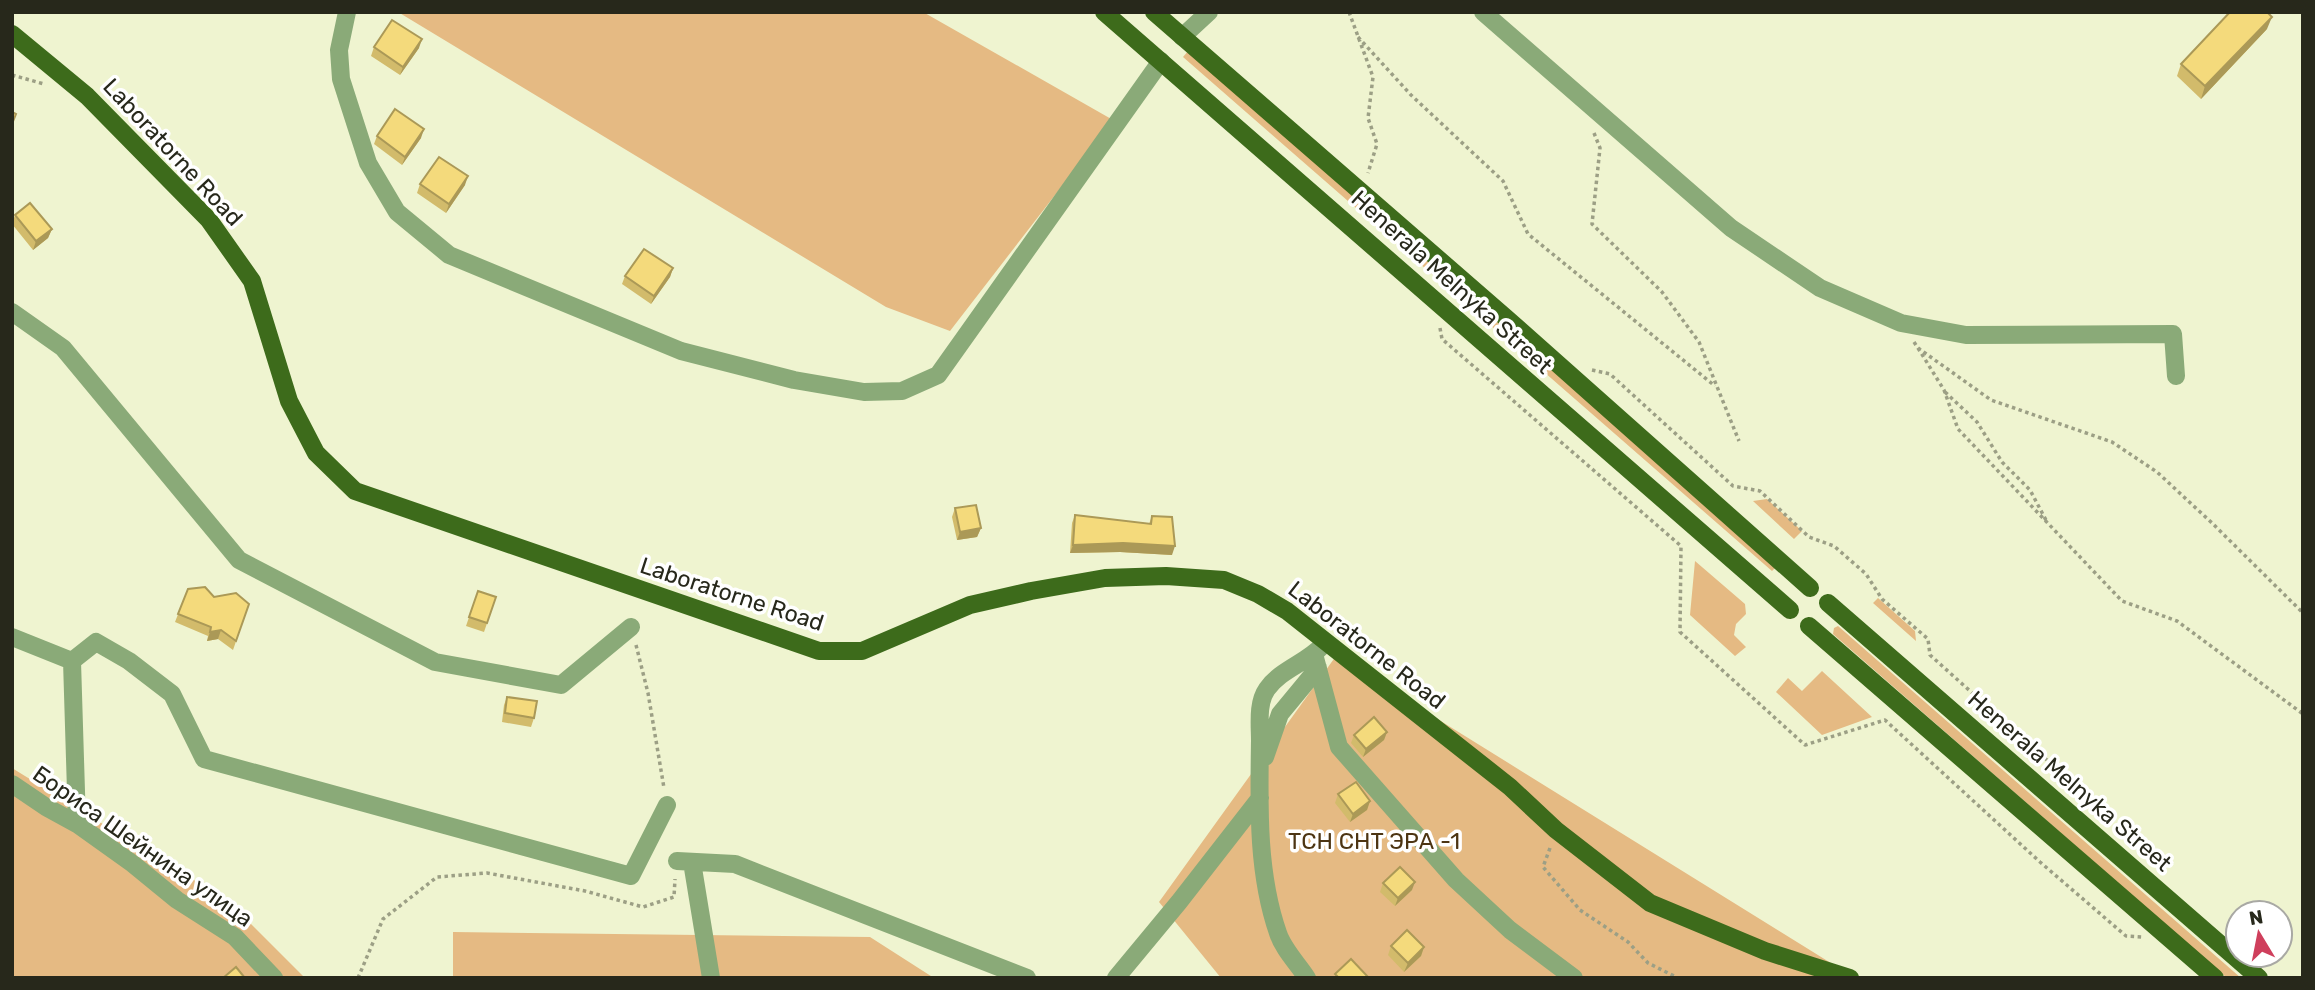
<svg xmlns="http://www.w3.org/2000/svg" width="2315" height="990" font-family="Rubik,sans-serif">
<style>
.green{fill:#e5ba83}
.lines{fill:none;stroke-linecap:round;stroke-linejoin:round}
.path{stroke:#9c9f85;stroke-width:3.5;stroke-dasharray:3.5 3.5;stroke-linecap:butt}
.minor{stroke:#8aaa78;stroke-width:18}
.major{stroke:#3d6b1b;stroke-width:18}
.wall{fill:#d2bb6b}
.shaded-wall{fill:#ab9957}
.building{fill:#f4da7c;stroke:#ab9957;stroke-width:2}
.labels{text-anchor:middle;stroke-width:7;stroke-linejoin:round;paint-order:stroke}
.street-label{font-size:23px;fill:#27281b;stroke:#fff}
.park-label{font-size:23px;fill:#4d3513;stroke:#fff}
</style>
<rect width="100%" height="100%" fill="#eff4d0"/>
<!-- green -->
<path class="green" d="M398 12H923L1113 120 950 331 886 307Z
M1189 50 1779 564 1772 571 1183 57Z
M1767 499 1802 531 1794 539 1753 501Z
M1695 561 1745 604 1746 614 1736 624 1734 635 1746 647 1735 656 1690 615Z
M1878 598 1915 631 1916 641 1873 603Z
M1838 626 2241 978H2227L1833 634 1834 628Z
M1336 656 1855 978H1221L1159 902Z
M1822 671 1872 717 1822 735 1776 692 1788 678 1802 691Z
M12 768 228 901 305 978H12Z
M453 932 870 937 934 978H453Z"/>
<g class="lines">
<!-- path -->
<path class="path" d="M1349 12 1373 77 1368 118 1377 144 1368 173
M1358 37 1411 95 1503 181 1528 234 1715 386
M12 75 44 84
M1594 133 1600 148 1592 224 1662 292 1699 342 1739 441
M1440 328 1442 339 1681 546 1680 632 1805 745 1885 720 2040 862 2126 936 2143 937
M1914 342 1918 348 1991 400 2112 442 2157 472 2212 523 2303 613
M1918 348 1944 390 1958 429 2122 601 2177 621 2303 714
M1592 370 1610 374 1733 486 1760 491 1809 537 1834 546 1866 574 1882 599 1928 639 1930 655 2068 779
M1945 392 1977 422 2002 462 2030 490 2047 522
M636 645 648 693 664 788
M1550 848 1543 867 1580 910 1628 942 1648 963 1678 978
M358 978 383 919 437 877 487 873 585 891 643 907 674 897 675 879"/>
<!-- minor -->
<path class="minor" d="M347 12 339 50 341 79 368 163 397 212 449 255 681 351 794 380 864 392 902 391 938 375 1161 61
M1483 12 1731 228 1820 288 1901 323 1966 335 2173 334 2176 376
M1182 37 1209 12
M12 312 63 348 239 560 435 662 561 685 631 627
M12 637 72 661 77 824
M1314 654 1339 747 1456 880 1510 930 1574 978
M72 661 96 642 129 661 172 694 204 759 631 876 667 805
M1265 757 1280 714 1318 668
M12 784 46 807 77 824 133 864 177 900 235 937 274 978
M677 861 735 864 1027 978
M692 862 711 978
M1116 978 1179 902 1260 798
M1307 978C1298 964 1283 949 1278 933 1257 873 1259 805 1260 741 1260 725 1257 703 1267 689 1280 670 1306 663 1322 646"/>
<!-- major -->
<path class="major" d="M1104 12 1790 610
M1154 12 1505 317 1810 588
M12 34 87 96 209 220 252 281 289 401 316 453 355 491 819 651H862L970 605 1031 591 1105 578 1166 576 1224 580 1258 594 1287 611 1510 787 1556 830 1650 903 1765 951 1850 978
M1828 603 2259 978
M1809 626 2215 978"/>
</g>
<!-- wall -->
<path class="wall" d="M2267 29 2201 99 2177 76 2181 64Z
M374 47 419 48 400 75 371 56Z
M377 136 421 138 402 165 374 144Z
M420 184 465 185 446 213 417 193Z
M15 215 52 229 48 238 33 250 12 224Z
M673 268 670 277 651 304 622 284 625 276Z
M955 508 981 528 977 537 957 540 952 517Z
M1075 515 1149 524 1152 516 1172 555 1120 552 1070 553 1072 523Z
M188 589 214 597 249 604 233 650 218 639 207 641 208 636 175 622Z
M478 591 496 597 484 632 466 626Z
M507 697 534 718 531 727 502 722 504 705Z
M1387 732 1384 740 1363 757 1351 743 1354 735Z
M1338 794 1370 801 1367 810 1350 822 1335 803Z
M1383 883 1412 890 1395 906 1380 892Z
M1391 946 1424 947 1421 956 1404 972 1388 955Z"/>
<!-- shaded-wall -->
<path class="shaded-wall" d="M2272 17 2267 29 2201 99 2205 86Z
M422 39 419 48 400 75 403 67Z
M424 129 421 138 402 165 405 157Z
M468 176 465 185 446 213 449 204Z
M52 229 48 238 33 250 36 241Z
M673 268 670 277 651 304 654 296Z
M981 528 977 537 957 540 960 532Z
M1123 543 1175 546 1172 555 1120 552 1070 553 1073 545Z
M221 630 218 639 207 641 210 632Z
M1387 732 1384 740 1363 757 1366 749Z
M1370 801 1367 810 1350 822 1353 814Z
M1415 882 1412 890 1395 906 1398 898Z
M1424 947 1421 956 1404 972 1408 963Z"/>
<!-- building -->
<path class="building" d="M2230 12H2267L2272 17 2205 86 2181 64Z
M392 20 422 39 403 67 374 47Z
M395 109 424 129 405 157 377 136Z
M12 112 16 114 12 124Z
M439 157 468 176 449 204 420 184Z
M30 203 52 229 36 241 15 215Z
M644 249 673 268 654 296 625 276Z
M976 505 981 528 960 532 955 508Z
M1075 515 1151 524 1152 516 1172 517 1175 546 1123 543 1073 545Z
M205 587 214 597 236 593 249 604 236 641 221 630 210 632 211 627 178 614 188 589Z
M478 591 496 597 487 623 469 617Z
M507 697 537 701 534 718 505 713Z
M1374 717 1387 732 1366 749 1354 735Z
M1356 782 1370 801 1353 814 1338 794Z
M1400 867 1415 882 1398 898 1383 883Z
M1407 930 1424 947 1408 963 1391 946Z
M1351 959 1369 978H1339L1335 974Z
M236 967 245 978H223Z"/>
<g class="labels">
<!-- street labels -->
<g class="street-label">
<text transform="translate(173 152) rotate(47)" y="8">Laboratorne Road</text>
<text transform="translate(1452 282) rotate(42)" y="8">Henerala Melnyka Street</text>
<text transform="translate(732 594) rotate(18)" y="8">Laboratorne Road</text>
<text transform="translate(1367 645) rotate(38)" y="8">Laboratorne Road</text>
<text transform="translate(2070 781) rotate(41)" y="8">Henerala Melnyka Street</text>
<text transform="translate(143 846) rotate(35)" y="8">Бориса Шейнина улица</text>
</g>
<!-- park labels -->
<g class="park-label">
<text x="1374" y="849">ТСН СНТ ЭРА -1</text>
</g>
</g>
<!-- border -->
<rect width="2315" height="990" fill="none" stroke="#27281b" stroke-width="28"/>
<!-- north arrow -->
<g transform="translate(2259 934) rotate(350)"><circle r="33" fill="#ffffff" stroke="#a9a9a4" stroke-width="2"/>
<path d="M0-5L12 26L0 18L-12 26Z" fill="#cf3f5c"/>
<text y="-10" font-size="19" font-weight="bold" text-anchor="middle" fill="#27281b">N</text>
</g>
</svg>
